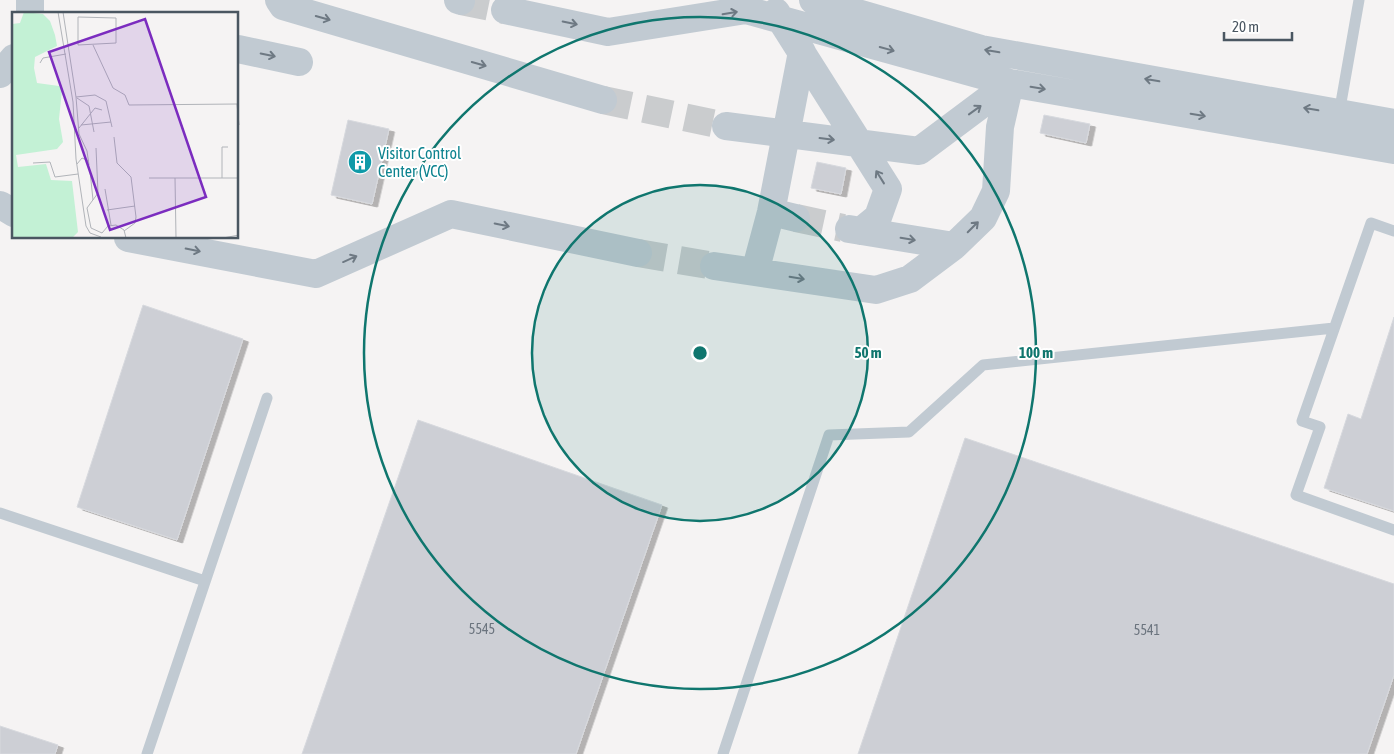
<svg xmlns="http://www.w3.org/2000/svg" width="1394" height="754" font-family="'Asap Condensed',sans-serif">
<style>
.building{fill:#cdcfd5;stroke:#d7d9de;filter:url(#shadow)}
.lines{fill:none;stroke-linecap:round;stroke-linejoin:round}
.tertiary-tunnel{stroke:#caccce;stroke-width:28;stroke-dasharray:28 14;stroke-linecap:butt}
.service{stroke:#c1cad2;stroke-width:11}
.tertiary{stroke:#c1cad2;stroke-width:28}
.oneway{stroke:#6e7983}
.ring{fill:none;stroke:#0f766e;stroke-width:2.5}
.labels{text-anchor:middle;stroke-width:4;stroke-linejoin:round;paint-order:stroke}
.number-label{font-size:14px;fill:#6b747e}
.culture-label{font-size:16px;fill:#0d838f;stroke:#fff;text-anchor:start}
.inset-road{fill:none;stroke:#b1b4b9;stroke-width:1}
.view{fill:#7b2cbf;fill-opacity:0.15;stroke:#7b2cbf;stroke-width:2.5}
.inset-edge{fill:none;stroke:#4a5661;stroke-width:2.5}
.centre{fill:#0f766e;stroke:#fff;stroke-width:2.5}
.ring-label{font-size:15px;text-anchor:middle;font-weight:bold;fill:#0f766e;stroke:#fff;stroke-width:4;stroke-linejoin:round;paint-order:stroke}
</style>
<defs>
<filter id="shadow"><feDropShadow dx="5.5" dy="3" stdDeviation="0" flood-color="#0004"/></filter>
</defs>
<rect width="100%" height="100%" fill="#f5f3f3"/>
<!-- building -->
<path class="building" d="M1044 115 1090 124 1086 143 1040 133Z
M348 120 389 129 372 204 331 195Z
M817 162 846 168 841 194 811 188Z
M143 305 243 339 177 540 77 507Z
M1394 317V511L1324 488 1348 414 1361 419Z
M418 420 662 505 576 754H302Z
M965 438 1394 584V675L1367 754H858Z
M0 726 58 745 55 754H0Z"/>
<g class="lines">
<!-- tertiary-tunnel -->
<path class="tertiary-tunnel" d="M461 1 505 10
M603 100 726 126
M796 218 843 228
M638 253 714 266"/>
<!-- service -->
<path class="service" d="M1339 114 1359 0
M1394 231 1371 223 1302 421 1320 427 1296 495 1394 530
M0 513 205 581
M147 754 267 398
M723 754 829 435 909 432 983 365 1334 328"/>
<!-- tertiary -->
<path class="tertiary" d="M279 0 283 6 603 100
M458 0 461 1
M813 0 981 49 1394 123
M505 10 608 32 746 10 1010 83
M776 12 888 189 878 217 861 231
M30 14V0
M238 49 299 62
M0 74 14 58
M726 126 919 151 1010 83
M0 205 14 213
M771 212 796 218
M849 229 954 246
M128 238 316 274 451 214 638 253
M714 266 876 290 910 279 954 246 983 218 996 191 1000 127 1010 83 1394 150
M755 272 771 212 802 52"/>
</g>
<!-- one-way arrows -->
<defs><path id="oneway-shaft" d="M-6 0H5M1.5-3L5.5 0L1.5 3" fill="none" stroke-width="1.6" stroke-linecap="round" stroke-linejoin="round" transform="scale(1.25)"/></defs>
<g class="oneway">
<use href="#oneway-shaft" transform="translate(730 13) rotate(-9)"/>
<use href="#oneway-shaft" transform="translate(323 18) rotate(16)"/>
<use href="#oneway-shaft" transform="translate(570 23) rotate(12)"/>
<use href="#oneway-shaft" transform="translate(887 49) rotate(15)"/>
<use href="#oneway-shaft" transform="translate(992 51) rotate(-170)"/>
<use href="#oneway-shaft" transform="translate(268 55) rotate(12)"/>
<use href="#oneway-shaft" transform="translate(479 64) rotate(16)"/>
<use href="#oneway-shaft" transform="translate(1152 80) rotate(-170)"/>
<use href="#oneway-shaft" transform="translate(1038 88) rotate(9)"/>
<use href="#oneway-shaft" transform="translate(1311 109) rotate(-170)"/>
<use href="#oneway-shaft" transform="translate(975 110) rotate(-36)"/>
<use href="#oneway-shaft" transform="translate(1198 115) rotate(10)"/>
<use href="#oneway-shaft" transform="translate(827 139) rotate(7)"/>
<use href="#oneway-shaft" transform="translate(880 177) rotate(-122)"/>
<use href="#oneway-shaft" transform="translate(502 225) rotate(12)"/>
<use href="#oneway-shaft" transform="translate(973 227) rotate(-45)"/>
<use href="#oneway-shaft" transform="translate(908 239) rotate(9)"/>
<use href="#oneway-shaft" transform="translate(193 250) rotate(11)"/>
<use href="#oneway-shaft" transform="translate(350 259) rotate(-24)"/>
<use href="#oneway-shaft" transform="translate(797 278) rotate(9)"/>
</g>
<!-- distance rings -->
<circle cx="700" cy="353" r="168" fill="#0f766e" fill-opacity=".12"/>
<g class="ring">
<circle cx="700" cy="353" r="168"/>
<circle cx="700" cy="353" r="336"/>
</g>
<!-- icons -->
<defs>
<g id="building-disc" transform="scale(1.25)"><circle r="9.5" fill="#0f9aa8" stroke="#fff"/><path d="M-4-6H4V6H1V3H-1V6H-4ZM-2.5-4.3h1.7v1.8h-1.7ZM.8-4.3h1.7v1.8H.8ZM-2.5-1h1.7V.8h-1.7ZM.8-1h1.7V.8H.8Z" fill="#fff"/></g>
</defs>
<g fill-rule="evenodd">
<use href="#building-disc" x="360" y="162"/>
</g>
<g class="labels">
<!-- number labels -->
<g class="number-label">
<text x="482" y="634">5545</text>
<text x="1147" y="635">5541</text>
</g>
<!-- culture labels -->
<g class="culture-label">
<text x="378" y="159">Visitor Control<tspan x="378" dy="18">Center (VCC)</tspan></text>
</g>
</g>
<!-- overview -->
<g transform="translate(12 12)">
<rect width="226" height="226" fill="#f5f3f3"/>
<path d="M12 0 31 2 38 9 43 23 45 34 23 45 22 56 25 71 47 74 50 78 47 107 51 130 45 137 4 143 6 155 34 152 39 168 60 169 66 220 60 226H0V12L8 11Z" fill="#c3f1d5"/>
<path class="inset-road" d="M46 0 61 90 64 147 74 214 78 221 89 225M51 0 64 85 83 83 94 89 100 115M66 5 104 6V31L66 33ZM81 33 101 76 113 83 117 93 225 92 227 113M28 51 31 46 54 42M64 85 67 122 75 139 77 153M65 86 77 94 82 120M69 113 99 110M67 116 83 96 90 98M102 125 105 151 119 165 124 205 123 211 112 219M84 136 86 181 75 196 79 216 90 221M21 151 38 150 43 165 66 162M65 152 70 146 77 149M78 159 81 188M137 166H227M163 166 164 226M210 166V135H216M93 177 99 213M95 198 123 194M90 221 96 214 104 213 112 218 114 226M211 226 227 223"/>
<path class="view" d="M133 7 194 185 98 218 37 40Z"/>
<rect width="226" height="226" class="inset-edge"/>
</g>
<circle cx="700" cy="353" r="8" class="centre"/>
<g class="ring-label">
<text x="868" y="358">50 m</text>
<text x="1036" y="358">100 m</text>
</g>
<!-- scale -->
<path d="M1224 32v8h68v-8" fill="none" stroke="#4a5661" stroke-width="2.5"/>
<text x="1232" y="32" font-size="15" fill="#4a5661" stroke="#ffffff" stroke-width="4" paint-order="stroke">20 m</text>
</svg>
